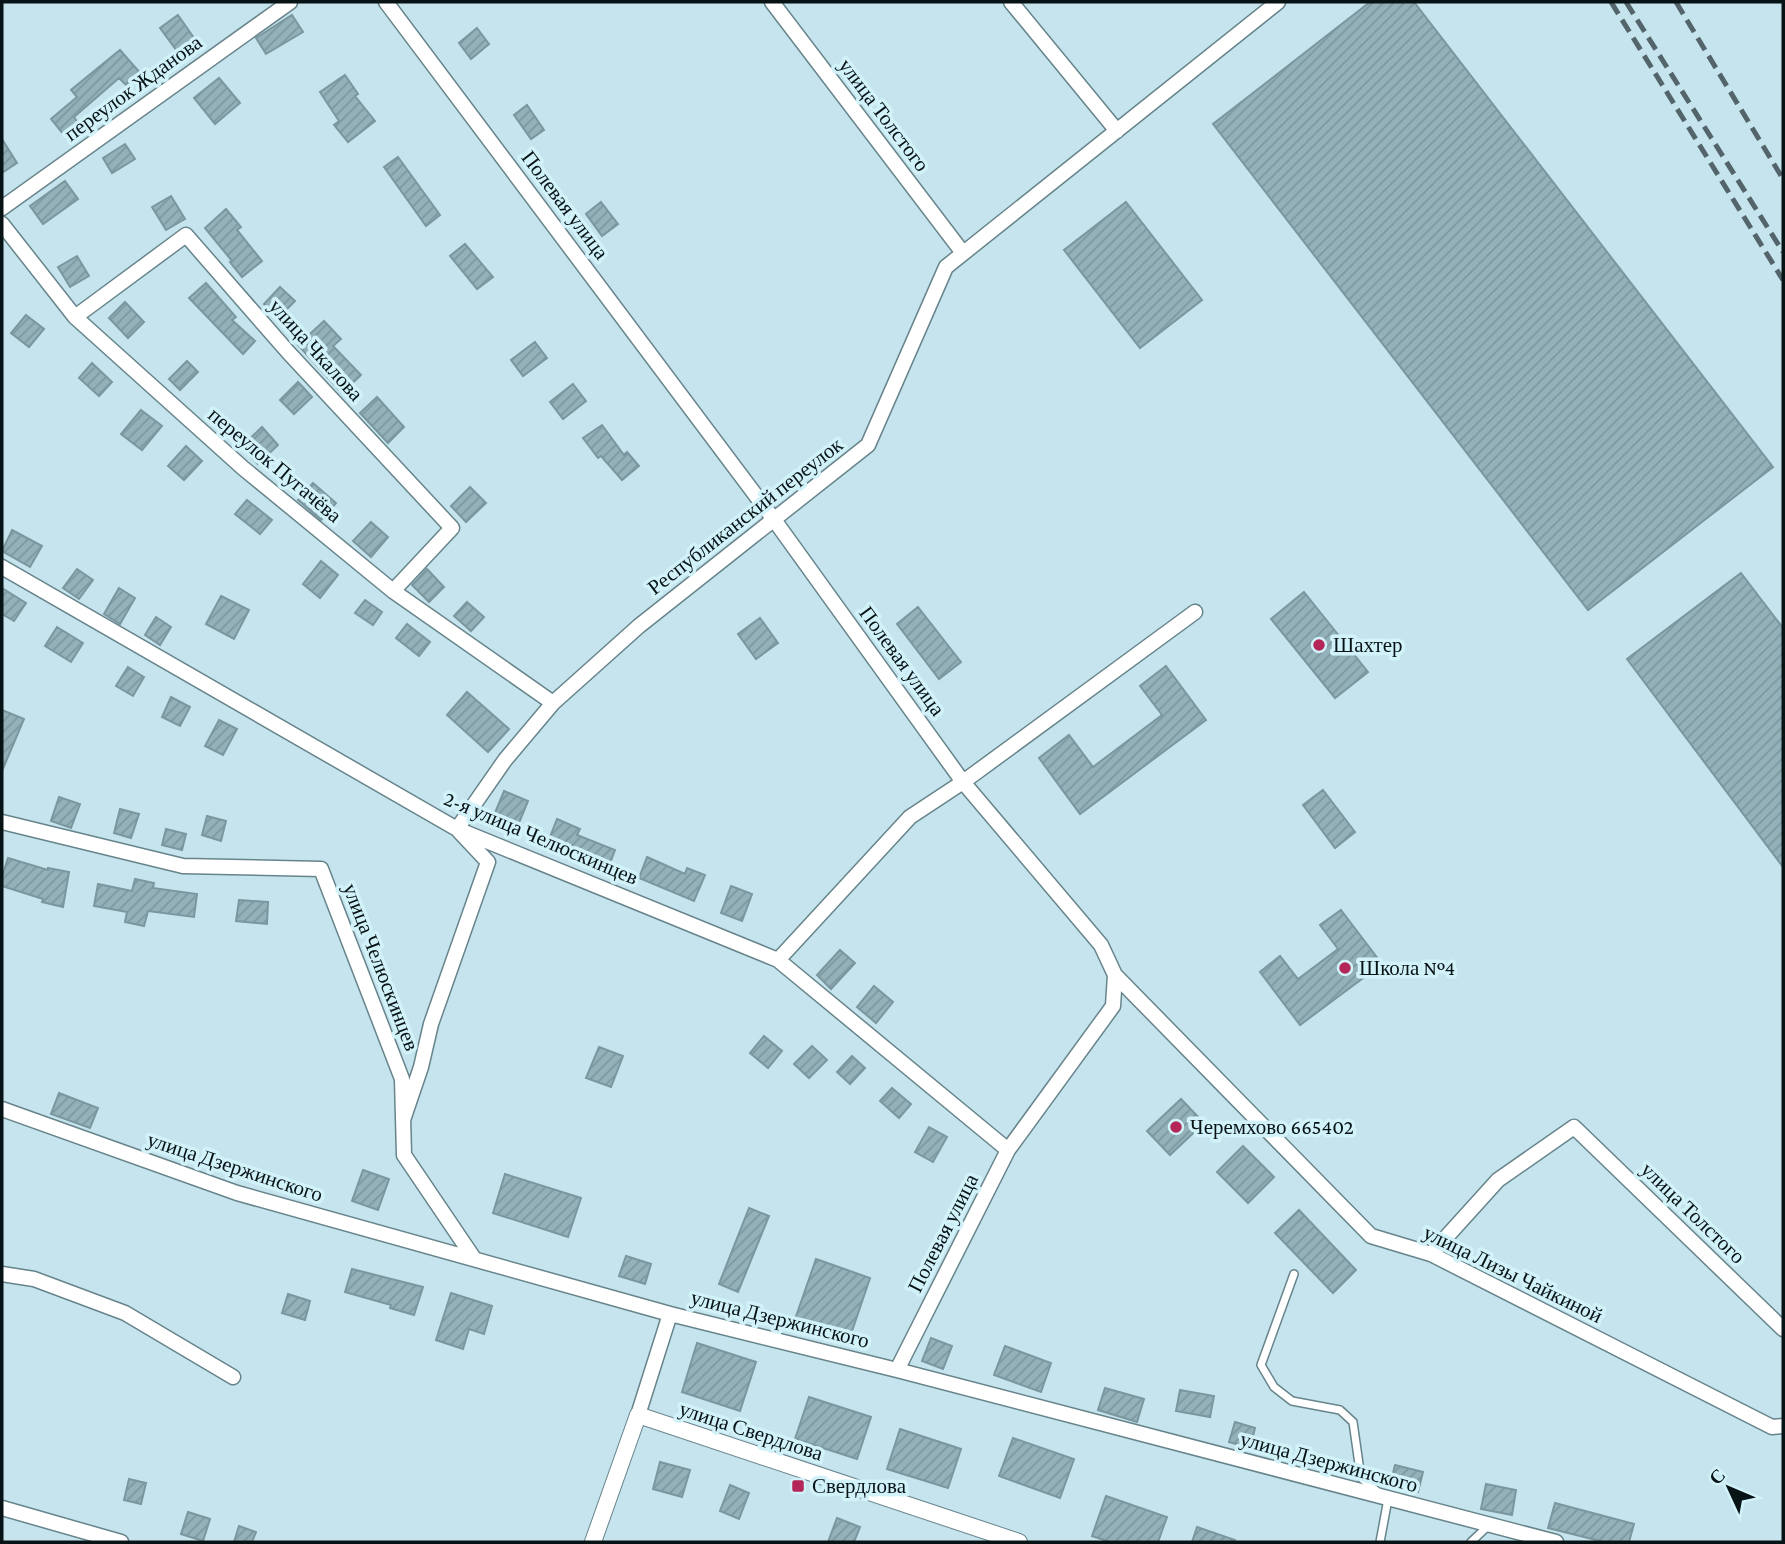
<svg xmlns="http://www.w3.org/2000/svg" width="1785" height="1544" font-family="'Crimson Pro',serif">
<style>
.building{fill:url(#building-hatch);stroke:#7a979f;stroke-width:2}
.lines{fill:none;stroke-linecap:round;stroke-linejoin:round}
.service-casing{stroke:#67848b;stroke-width:10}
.minor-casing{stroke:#67848b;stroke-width:17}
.tertiary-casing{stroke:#67848b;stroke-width:18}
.service{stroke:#fff;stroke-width:7}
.minor{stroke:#fff;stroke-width:14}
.tertiary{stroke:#fff;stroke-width:16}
.rail{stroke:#53656b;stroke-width:5;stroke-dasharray:14 7;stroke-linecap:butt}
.poi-dot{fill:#b52658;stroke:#d2f2fa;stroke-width:2.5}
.labels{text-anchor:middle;stroke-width:7;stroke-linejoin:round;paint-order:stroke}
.street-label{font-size:21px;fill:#081316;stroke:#d2f2fa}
.poi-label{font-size:21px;fill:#081316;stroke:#d2f2fa;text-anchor:start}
</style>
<defs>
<pattern id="building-hatch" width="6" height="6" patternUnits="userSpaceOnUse" patternTransform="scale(1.75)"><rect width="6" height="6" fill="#93b1b9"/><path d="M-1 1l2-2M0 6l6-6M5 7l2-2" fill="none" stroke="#7d979e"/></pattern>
</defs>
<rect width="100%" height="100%" fill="#c5e4ed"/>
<!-- building -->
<path class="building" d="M1370 2H1414L1773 467 1588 610 1213 124Z
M178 15 194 38 177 51 160 28Z
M292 15 303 32 266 54 256 38Z
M477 28 489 44 471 59 459 43Z
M120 50 141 74 127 86 119 78 74 117 78 123 64 135 51 119 77 97 71 90Z
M345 75 358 94 355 96 375 121 348 142 334 125 339 121 320 92Z
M219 78 240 103 215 124 194 98Z
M527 105 544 130 531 139 514 115Z
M2 139 17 163 2 173Z
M125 144 135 159 112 173 103 158Z
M398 157 440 215 426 226 384 167Z
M65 181 78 199 43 224 30 206Z
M171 196 185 219 166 230 152 207Z
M601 202 618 224 602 236 586 214Z
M1126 202 1202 300 1140 348 1064 250Z
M226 209 241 227 237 230 262 261 242 277 230 262 232 261 205 228Z
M465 244 493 277 477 289 450 256Z
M77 256 89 276 70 287 58 267Z
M206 283 236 317 232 320 255 341 243 354 189 298Z
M280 287 295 301 278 318 264 304Z
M125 302 144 322 128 338 109 318Z
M26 315 44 329 29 347 11 333Z
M324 321 341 339 333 346 361 375 342 393 298 345Z
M535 342 547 358 523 376 511 360Z
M187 361 198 372 180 390 169 379Z
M92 363 112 382 99 396 79 378Z
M298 382 312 397 294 414 280 400Z
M573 384 586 401 563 419 550 402Z
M377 397 404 427 388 443 360 413Z
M141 410 162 426 142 450 121 434Z
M602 425 624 455 627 452 639 466 622 480 601 456 598 458 583 438Z
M262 427 278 445 258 464 241 447Z
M186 446 202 461 184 480 168 466Z
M313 483 336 503 321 520 298 500Z
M470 487 486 503 466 522 451 506Z
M247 500 272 520 260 534 235 514Z
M371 522 388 537 371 557 353 541Z
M12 530 42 546 30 567 2 551Z
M321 561 338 575 320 598 303 584Z
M77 569 93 580 79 599 63 588Z
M427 569 444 587 429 602 412 585Z
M1741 573 1783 628V867L1627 659Z
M2 588 26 603 14 621 2 614Z
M119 588 135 598 120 624 104 614Z
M1304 592 1368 672 1335 698 1271 619Z
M221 596 249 610 234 639 206 624Z
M365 600 382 612 373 625 355 613Z
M467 602 484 617 471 631 454 616Z
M918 607 961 662 939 679 897 624Z
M156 617 171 627 160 645 145 635Z
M760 618 778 643 756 659 738 634Z
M407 624 430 642 419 656 396 638Z
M57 627 83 643 71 662 45 646Z
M1166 666 1206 720 1080 814 1039 758 1069 735 1093 767 1162 715 1140 686Z
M128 667 144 677 133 696 116 686Z
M467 692 509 729 488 752 447 715Z
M171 697 190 707 180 726 162 717Z
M2 710 24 719 2 771Z
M219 720 237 729 223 755 205 746Z
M1323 790 1355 832 1335 848 1303 805Z
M504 791 528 801 514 835 490 825Z
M59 797 80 804 71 828 51 821Z
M120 809 139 814 131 838 114 833Z
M207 816 226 821 221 841 202 835Z
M557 819 580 829 577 835 615 850 607 871 546 847Z
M166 829 186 834 182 850 162 845Z
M647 857 685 874 687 868 705 875 694 901 639 878Z
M8 858 48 870V868L69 872 63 907 42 902 43 899 2 886V877Z
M135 879 154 883 153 888 197 894 194 917 148 911 144 926 125 922 127 912 94 906 98 884 132 891Z
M731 886 752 894 742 921 721 913Z
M239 900 268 902 267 924 236 921Z
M1341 910 1382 964 1300 1025 1260 972 1280 956 1298 979 1338 949 1320 925Z
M840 950 855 963 831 989 817 975Z
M874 986 893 1002 876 1023 857 1007Z
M764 1036 782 1051 768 1068 750 1053Z
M812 1046 827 1060 809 1078 794 1064Z
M599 1047 623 1056 611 1087 586 1078Z
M852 1056 865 1068 850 1084 837 1072Z
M892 1088 911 1104 899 1118 880 1101Z
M59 1093 98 1108 90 1128 51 1114Z
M1181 1099 1204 1123 1170 1155 1147 1131Z
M929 1127 947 1137 933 1162 915 1152Z
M1243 1146 1274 1177 1248 1203 1217 1172Z
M363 1170 389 1179 378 1210 352 1201Z
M505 1174 581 1198 568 1237 493 1213Z
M749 1208 769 1216 738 1292 719 1284Z
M1299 1210 1356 1270 1333 1293 1275 1233Z
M626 1256 651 1264 645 1284 619 1276Z
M816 1259 870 1278 849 1340 794 1322Z
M352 1269 423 1287 414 1315 390 1308 391 1305 345 1292Z
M451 1293 492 1306 484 1334 469 1329 463 1349 436 1340Z
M288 1294 310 1301 305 1320 282 1313Z
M931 1338 952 1346 943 1369 922 1361Z
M697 1343 756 1362 740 1411 682 1392Z
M1005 1346 1051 1363 1041 1392 994 1375Z
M1105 1388 1144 1399 1137 1422 1098 1410Z
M1180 1390 1214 1396 1210 1417 1176 1411Z
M809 1397 871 1417 857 1459 795 1439Z
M1235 1422 1255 1428 1250 1448 1229 1442Z
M900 1429 961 1449 948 1488 887 1469Z
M1013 1438 1074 1459 1060 1498 999 1476Z
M660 1462 690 1470 682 1497 653 1489Z
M1395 1465 1423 1472 1418 1492 1390 1485Z
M129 1479 146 1483 141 1504 124 1500Z
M1486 1484 1516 1490 1512 1515 1481 1509Z
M730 1485 749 1493 739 1519 720 1511Z
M1106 1496 1167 1517 1158 1542H1110L1092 1536Z
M1555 1503 1634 1524 1629 1542H1604L1548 1528Z
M188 1512 210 1519 203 1541 181 1534Z
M837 1518 860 1527 854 1542H828Z
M239 1526 256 1532 252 1542H234Z
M1197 1527 1235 1540 1234 1542H1192Z"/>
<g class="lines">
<!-- service casing -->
<g class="service-casing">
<path id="service" d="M1294 1274 1261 1365 1274 1387 1292 1401 1340 1410 1353 1422 1361 1478 1378 1492
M1380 1542 1388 1499
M1471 1542 1488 1526"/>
</g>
<!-- minor casing -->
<g class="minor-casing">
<path id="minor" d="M386 2 775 521 963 782 1101 945 1115 975 1113 1006 1008 1150 897 1370
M772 2 963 253
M1011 2 1117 131
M2 208 290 2
M2 224 75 317 243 468 393 591 553 703
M75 317 186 235 288 352 452 528 393 591
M2 567 457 829 778 960 1008 1150
M2 822 183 866 321 869 402 1079 404 1155 473 1257
M778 960 910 817 963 782 1195 612
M1115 975 1371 1236 1431 1254 1772 1427 1783 1426
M2 1109 237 1193 670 1314 897 1370 1556 1542
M403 1120 421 1067 431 1024 488 862 457 829 505 760 553 703 639 626 868 445 946 267 1278 2
M1431 1254 1498 1180 1574 1127 1783 1329
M2 1274 34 1279 125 1313 233 1377
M638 1415 670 1314
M2 1508 121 1542"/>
</g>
<!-- tertiary casing -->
<g class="tertiary-casing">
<path id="tertiary" d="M593 1542 638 1415 1019 1542"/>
</g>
<!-- service -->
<use href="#service" class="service"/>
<!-- minor -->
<use href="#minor" class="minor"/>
<!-- tertiary -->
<use href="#tertiary" class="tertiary"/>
<!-- rail -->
<path class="rail" d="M1611 2 1783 280
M1626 2 1783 252
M1676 2 1783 179"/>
</g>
<!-- markers -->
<g class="poi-dot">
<circle cx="1319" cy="645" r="7"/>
<circle cx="1345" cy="968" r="7"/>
<circle cx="1176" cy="1127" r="7"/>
<rect x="791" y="1479" width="14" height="14" rx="3.5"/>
</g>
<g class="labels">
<!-- street labels -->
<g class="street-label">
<text transform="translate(133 88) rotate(-36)" y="7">переулок Жданова</text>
<text transform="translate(884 115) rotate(53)" y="7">улица Толстого</text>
<text transform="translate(565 205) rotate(53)" y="7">Полевая улица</text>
<text transform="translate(316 350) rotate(48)" y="7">улица Чкалова</text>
<text transform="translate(275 465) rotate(40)" y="7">переулок Пугачёва</text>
<text transform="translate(745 516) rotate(-38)" y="7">Республиканский переулок</text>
<text transform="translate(902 661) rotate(54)" y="7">Полевая улица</text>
<text transform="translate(541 838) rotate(23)" y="7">2-я улица Челюскинцев</text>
<text transform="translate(381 967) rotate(69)" y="7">улица Челюскинцев</text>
<text transform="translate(235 1167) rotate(18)" y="7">улица Дзержинского</text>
<text transform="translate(1693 1213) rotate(44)" y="7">улица Толстого</text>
<text transform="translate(943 1233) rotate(-63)" y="7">Полевая улица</text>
<text transform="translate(1513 1274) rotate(26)" y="7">улица Лизы Чайкиной</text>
<text transform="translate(780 1319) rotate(14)" y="7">улица Дзержинского</text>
<text transform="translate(751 1431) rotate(18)" y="7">улица Свердлова</text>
<text transform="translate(1329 1462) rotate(15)" y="7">улица Дзержинского</text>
</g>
<!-- poi labels -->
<g class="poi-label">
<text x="1333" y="652">Шахтер</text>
<text x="1359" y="975">Школа №4</text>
<text x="1190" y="1134">Черемхово 665402</text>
<text x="812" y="1493">Свердлова</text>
</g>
</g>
<!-- border -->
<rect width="1785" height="1544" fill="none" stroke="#081316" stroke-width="7"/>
<!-- north arrow -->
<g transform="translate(1729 1488) rotate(314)" stroke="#d2f2fa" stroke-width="5" paint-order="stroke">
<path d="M0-5L12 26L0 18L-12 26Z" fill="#081316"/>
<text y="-10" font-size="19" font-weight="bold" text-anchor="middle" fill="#081316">С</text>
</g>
</svg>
